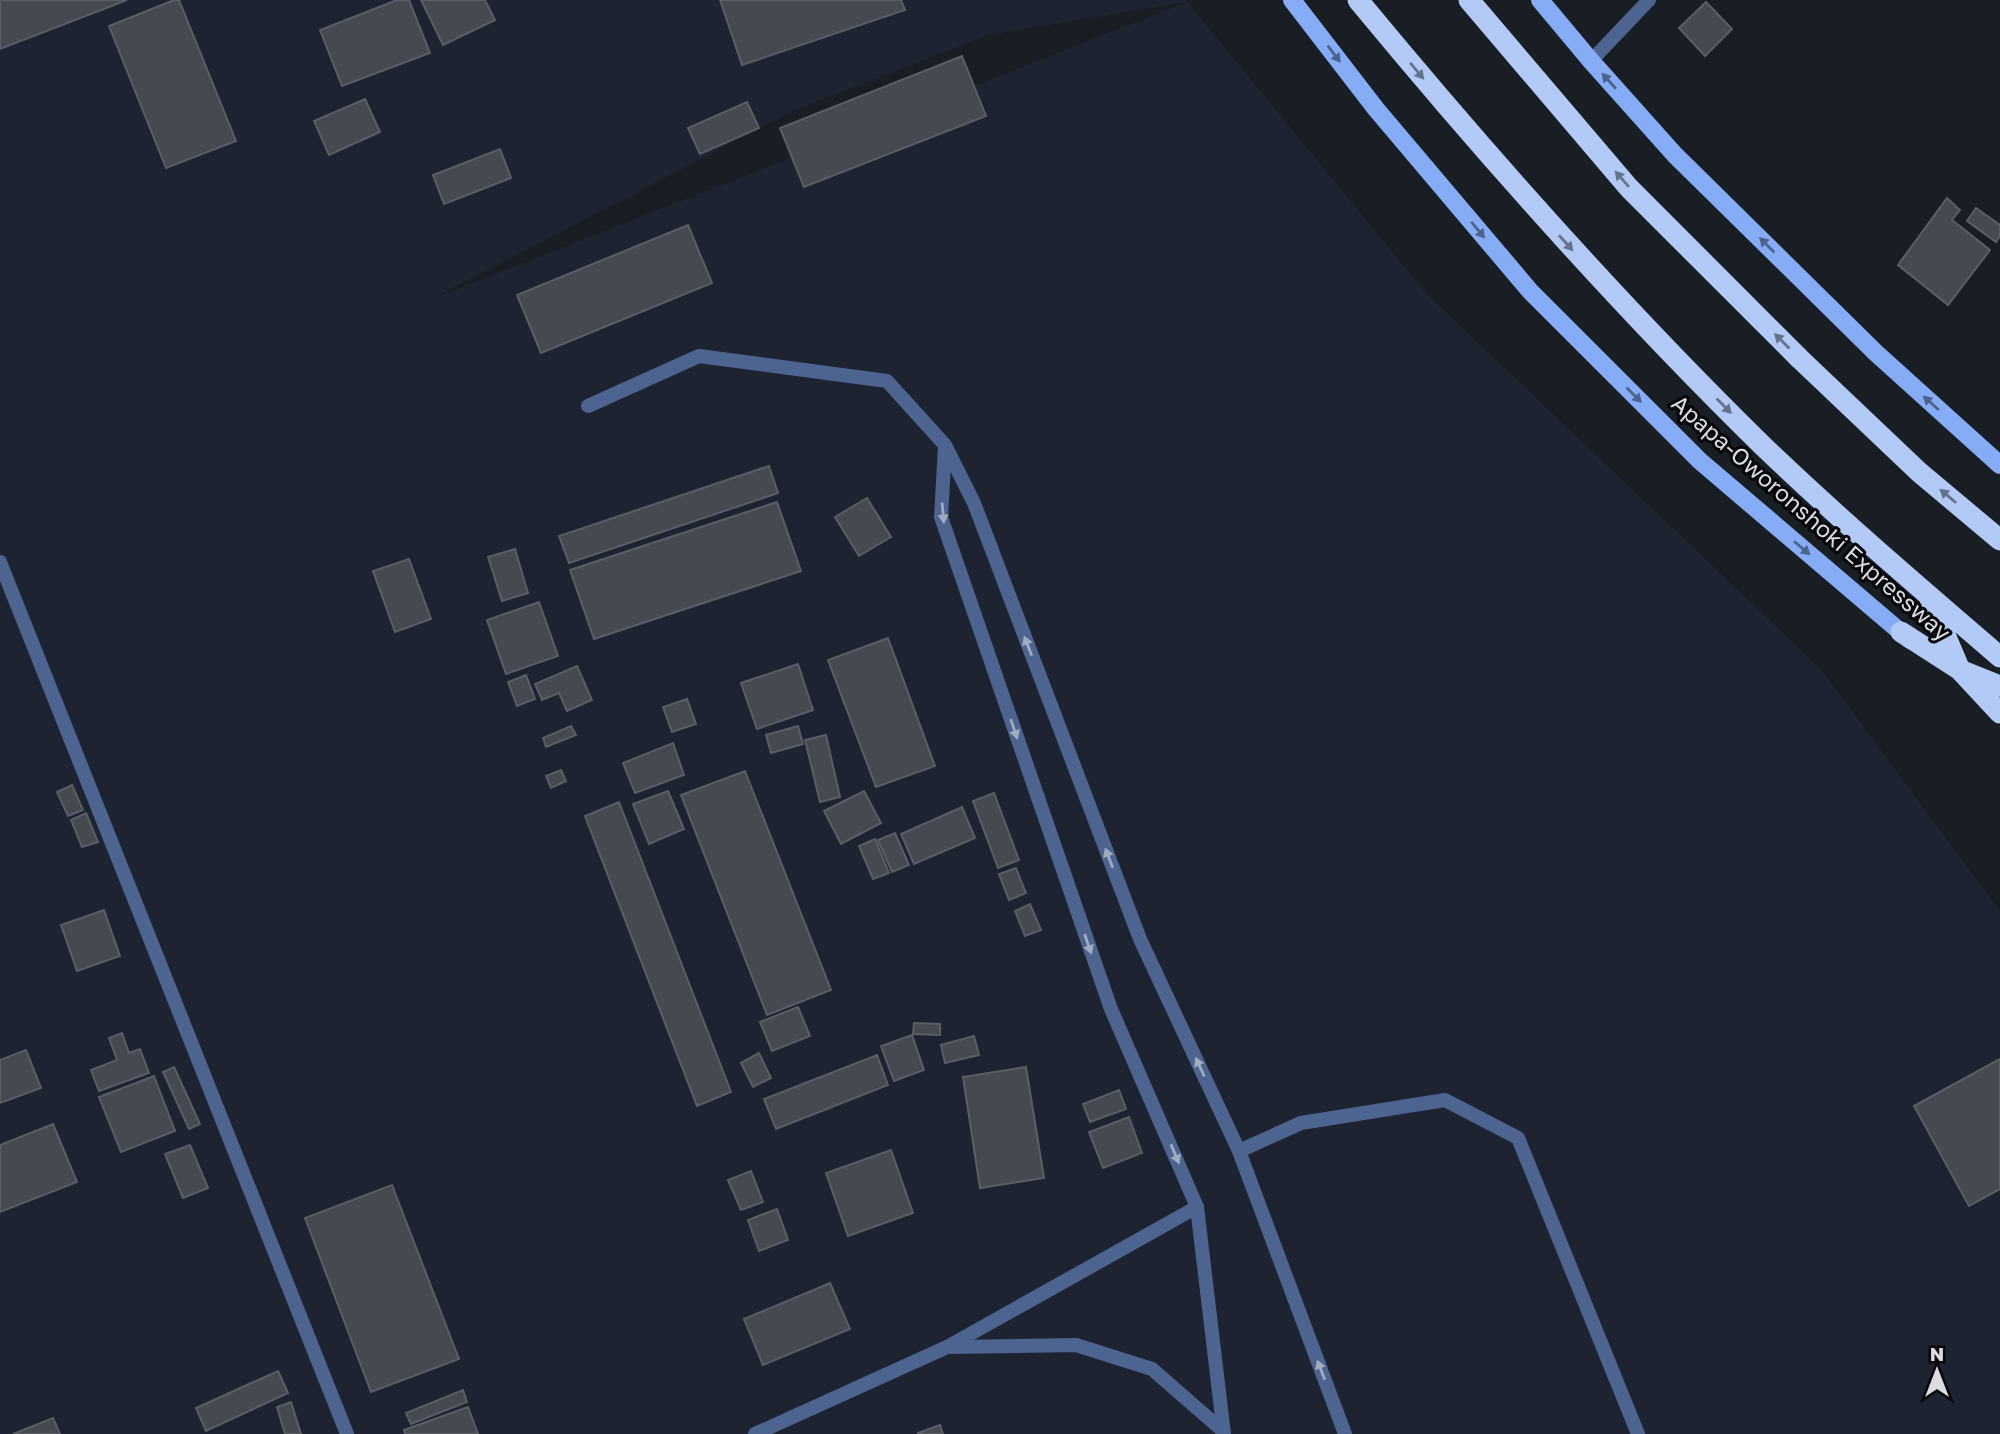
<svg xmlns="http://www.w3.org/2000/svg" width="2000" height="1434" font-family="'Golos Text',sans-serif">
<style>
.built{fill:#1d2330;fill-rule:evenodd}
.building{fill:#454951;stroke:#595e67;stroke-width:2}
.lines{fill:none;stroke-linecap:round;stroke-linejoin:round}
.lane{stroke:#4d6390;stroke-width:14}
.street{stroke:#4d6390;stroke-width:14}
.primary{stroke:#87acf6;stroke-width:18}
.highway{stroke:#b3caf7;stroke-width:21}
.oneway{fill:#4d628c}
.oneway2{fill:#65728c}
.oneway3{fill:#a1acc1}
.labels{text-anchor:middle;stroke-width:6;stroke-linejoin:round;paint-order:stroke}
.street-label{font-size:23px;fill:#d9dce1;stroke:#06070a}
</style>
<rect width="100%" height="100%" fill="#191d24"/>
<!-- built -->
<path class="built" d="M0 0H1186L1427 294 1821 669 2000 911V1434H0ZM1182 3V4L434 298 795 110 989 35Z"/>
<!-- building -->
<path class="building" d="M0 0H127L0 49Z
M174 0H179L236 141 166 168 109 26Z
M397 0H409L430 53 342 86 320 30Z
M421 0H485L495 20 443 45Z
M720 0H901L905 10 742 65Z
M1706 2 1732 29 1705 56 1679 28Z
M962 56 986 116 804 187 780 128Z
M365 99 380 132 329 155 314 121Z
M747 102 759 128 700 154 688 128Z
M500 149 511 178 444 204 433 175Z
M1947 198 1960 210 1952 220 1990 250 1948 305 1898 265Z
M1976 208 2000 225V236L1996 242 1967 221Z
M688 225 712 283 541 353 517 295Z
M769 466 778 493 569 563 559 536Z
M867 498 891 537 859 556 835 517Z
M777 502 801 571 594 639 570 570Z
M515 549 528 593 502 601 488 557Z
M409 559 431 619 395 632 373 571Z
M539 602 558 656 506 674 487 620Z
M888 638 935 766 876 787 828 660Z
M798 664 813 710 757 729 741 683Z
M577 666 592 700 567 711 559 693 542 700 535 684Z
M526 675 535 699 517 706 508 682Z
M687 699 696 724 672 732 663 707Z
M571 726 576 735 546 747 543 738Z
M798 726 803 744 771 753 766 735Z
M826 735 840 797 820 802 805 740Z
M673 743 684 775 635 793 623 763Z
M561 770 566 781 551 788 546 776Z
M745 771 831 990 767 1015 681 795Z
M72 785 83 810 68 816 57 792Z
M668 791 684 829 649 844 633 804Z
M864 791 881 823 841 844 824 811Z
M994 793 1019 860 998 868 973 801Z
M619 802 731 1092 697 1106 585 816Z
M962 807 975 838 914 864 901 834Z
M86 813 98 842 82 847 71 820Z
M895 833 909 865 892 872 878 840Z
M875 839 889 873 873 879 859 846Z
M1016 868 1026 893 1009 900 999 874Z
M1030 904 1041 930 1025 936 1015 911Z
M104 910 120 956 77 971 61 925Z
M798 1007 810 1036 772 1051 760 1022Z
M914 1023 940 1024V1035L913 1034Z
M122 1033 129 1053 140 1049 149 1073 99 1091 91 1070 117 1060 109 1038Z
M912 1035 924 1070 894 1081 881 1046Z
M974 1036 979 1055 945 1063 941 1045Z
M26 1050 41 1088 0 1103V1060Z
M759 1053 771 1078 753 1087 741 1063Z
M877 1055 888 1085 776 1129 764 1099Z
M2000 1059V1189L1969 1206 1914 1106Z
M174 1067 200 1124 189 1129 163 1072Z
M1026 1067 1044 1178 980 1188 963 1077Z
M154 1076 175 1131 121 1152 99 1097Z
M1119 1090 1126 1109 1090 1122 1083 1104Z
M1129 1117 1142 1153 1103 1168 1089 1132Z
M53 1124 77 1182 0 1212V1145Z
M190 1145 208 1188 183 1198 165 1154Z
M891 1150 913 1213 848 1236 826 1173Z
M751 1171 763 1202 741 1210 728 1180Z
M392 1185 459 1359 371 1392 305 1218Z
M777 1209 788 1240 759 1251 748 1220Z
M830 1283 850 1329 763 1365 744 1319Z
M278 1371 288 1393 206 1431 196 1408Z
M463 1390 467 1402 411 1424 406 1413Z
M291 1402 301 1434H285L277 1407Z
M468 1407 478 1434H405L404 1430Z
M53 1418 60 1434H13Z
M940 1425 943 1434H918V1433Z"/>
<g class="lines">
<!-- lane -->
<path class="lane" d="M1591 61 1649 0
M0 562 347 1434
M1239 1151 1301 1123 1445 1100 1518 1138 1638 1434
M949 1347 1076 1345 1152 1369 1222 1430
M755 1434 947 1347 1197 1207"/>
<!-- street -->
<path class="street" d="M588 406 699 356 887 381 945 445 974 503 1140 939 1239 1151 1345 1434
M945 447 941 517 1111 1009 1197 1207 1224 1434"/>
<!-- primary -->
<path class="primary" d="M1292 0 1376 109 1530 291 1700 461 1910 640
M1540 0 1591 61 1675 155 1876 353 2000 465"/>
<!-- highway -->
<path class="highway" d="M1358 0C1486 155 1619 305 1763 446 1839 519 1920 588 2000 657
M1469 0 1629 188 1800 359 1919 472 2000 540
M1930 599 1960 670 2000 713
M1901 632 1960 670 2000 686"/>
</g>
<!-- one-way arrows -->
<defs><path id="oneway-solid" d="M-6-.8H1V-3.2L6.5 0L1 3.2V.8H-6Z" transform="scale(1.75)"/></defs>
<g class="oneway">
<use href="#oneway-solid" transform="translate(1334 54) rotate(53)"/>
<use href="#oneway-solid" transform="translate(1609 81) rotate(-132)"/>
<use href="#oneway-solid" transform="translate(1478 230) rotate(50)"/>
<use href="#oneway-solid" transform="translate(1767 245) rotate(-135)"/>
<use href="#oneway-solid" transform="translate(1634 395) rotate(45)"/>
<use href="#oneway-solid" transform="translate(1931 403) rotate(-138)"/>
<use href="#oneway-solid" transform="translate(1802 548) rotate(40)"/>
</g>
<g class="oneway2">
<use href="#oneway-solid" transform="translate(1417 71) rotate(50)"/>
<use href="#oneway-solid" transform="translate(1622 179) rotate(-131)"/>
<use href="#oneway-solid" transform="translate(1566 243) rotate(48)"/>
<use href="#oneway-solid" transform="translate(1782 341) rotate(-135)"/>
<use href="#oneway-solid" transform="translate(1724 406) rotate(45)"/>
<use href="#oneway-solid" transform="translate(1948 496) rotate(-140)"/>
</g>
<g class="oneway3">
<use href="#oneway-solid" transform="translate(943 513) rotate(85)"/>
<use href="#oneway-solid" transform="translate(1028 646) rotate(-111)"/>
<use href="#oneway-solid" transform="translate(1014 729) rotate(71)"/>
<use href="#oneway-solid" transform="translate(1109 858) rotate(-111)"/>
<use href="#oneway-solid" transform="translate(1088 944) rotate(71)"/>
<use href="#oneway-solid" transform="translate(1200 1067) rotate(-115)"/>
<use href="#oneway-solid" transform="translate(1175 1154) rotate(67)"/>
<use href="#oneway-solid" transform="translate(1321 1370) rotate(-111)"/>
</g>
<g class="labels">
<!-- street labels -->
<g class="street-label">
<text transform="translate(1811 518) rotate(41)" y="8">Apapa-Oworonshoki Expressway</text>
</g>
</g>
<!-- north arrow -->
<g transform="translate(1937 1371)" stroke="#06070a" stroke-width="5" paint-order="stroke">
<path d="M0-5L12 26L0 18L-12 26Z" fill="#d9dce1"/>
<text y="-10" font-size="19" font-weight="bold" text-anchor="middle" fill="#d9dce1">N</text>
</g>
</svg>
